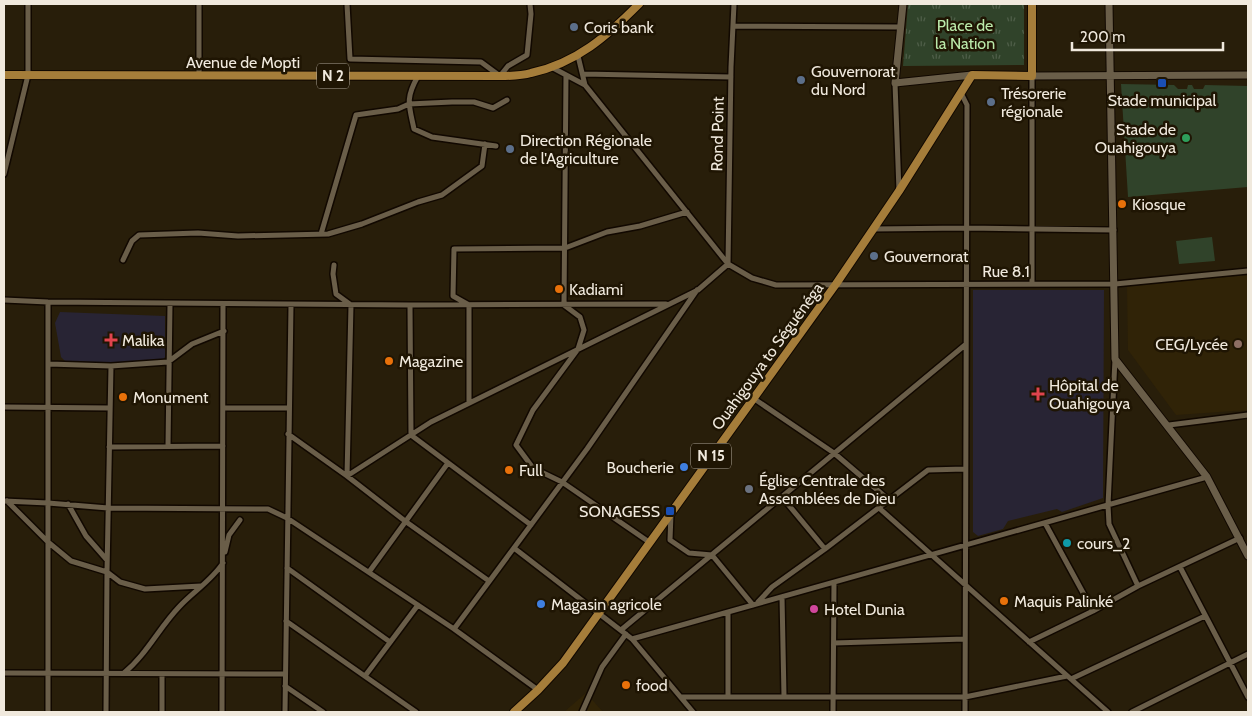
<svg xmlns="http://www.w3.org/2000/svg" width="1252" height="716" font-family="Cabin,sans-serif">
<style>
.built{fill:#302307}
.medical{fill:#282434}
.grass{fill:#30432a}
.park{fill:url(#park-tufts)}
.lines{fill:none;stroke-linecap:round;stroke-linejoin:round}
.street-casing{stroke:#110800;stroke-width:8}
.secondary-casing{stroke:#110800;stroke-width:9}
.primary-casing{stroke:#110800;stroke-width:10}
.street{stroke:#6a5e49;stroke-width:5}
.secondary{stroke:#6a5e49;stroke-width:7}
.primary{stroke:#a57d3a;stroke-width:8}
.service-dot{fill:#5c6f8a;stroke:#1f1503;stroke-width:2}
.transit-dot{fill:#1a4fb4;stroke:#1f1503;stroke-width:2}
.leisure-dot{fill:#2e9e5b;stroke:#1f1503;stroke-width:2}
.food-dot{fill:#e8710a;stroke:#1f1503;stroke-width:2}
.health-dot{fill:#e0444e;stroke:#1f1503;stroke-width:2}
.education-dot{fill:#8d6e63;stroke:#1f1503;stroke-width:2}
.shop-dot{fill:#3f7fe0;stroke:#1f1503;stroke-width:2}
.worship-dot{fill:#6b7280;stroke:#1f1503;stroke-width:2}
.culture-dot{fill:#0f9aa8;stroke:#1f1503;stroke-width:2}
.hotel-dot{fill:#d1479c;stroke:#1f1503;stroke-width:2}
.labels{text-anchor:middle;stroke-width:5;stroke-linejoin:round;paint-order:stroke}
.shield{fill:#1f1503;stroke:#b1a99c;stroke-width:1}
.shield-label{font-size:15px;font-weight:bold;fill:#f0e9dd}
.park-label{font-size:16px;fill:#bae9aa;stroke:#1f1503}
.poi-label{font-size:16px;fill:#f0e9dd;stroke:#1f1503;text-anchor:start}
.street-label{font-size:16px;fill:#f0e9dd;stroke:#1f1503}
</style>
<defs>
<pattern id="park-tufts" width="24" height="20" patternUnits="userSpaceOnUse" patternTransform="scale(1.25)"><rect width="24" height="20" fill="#30432a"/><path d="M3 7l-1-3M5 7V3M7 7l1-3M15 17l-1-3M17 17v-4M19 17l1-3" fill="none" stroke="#4e5e48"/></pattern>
</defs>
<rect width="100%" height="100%" fill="#281e0a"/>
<!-- built -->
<path class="built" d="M1248 275V410L1176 415 1128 350 1127 286Z
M586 693 603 712H564Z"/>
<!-- medical -->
<path class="medical" d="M973 290H1104L1103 498 1062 512 1057 509 1008 521 1003 529 978 536 973 532Z
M60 312 165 316V357L159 365 65 361 61 357 55 323Z"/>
<!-- grass -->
<path class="grass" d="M1121 84 1174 85 1178 89H1187L1188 85H1192L1194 89H1203L1205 85 1248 86V187L1128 197Z
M1212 237 1215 261 1179 264 1176 241Z"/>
<!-- park -->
<path class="park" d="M908 4H1024V65L903 66Z"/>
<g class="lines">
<!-- street casing -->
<g class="street-casing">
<path id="street" d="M347 4 350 59 481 62 500 76 508 66 527 55 531 14 530 4
M733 26 901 27
M553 68 585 85 578 56
M583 74 731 77
M566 75 564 305 580 317 584 330 578 349 533 410 516 445 533 468 562 482 649 542
M199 76V4
M418 76C405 99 409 105 414 129L432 137 496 146
M1032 76V283
M895 83 899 191
M585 85 728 264 752 278 776 285 1115 284 1248 271
M961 93 967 105 965 712
M4 174 28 75V4
M873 229 966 228 1114 230
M321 234 356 115 398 109 409 104 452 102H474L493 108 507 100
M123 260 132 241 139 235 198 233 238 236 328 234 362 224 418 202 442 195 482 166 485 144
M334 265 333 274 336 294 351 305 347 476 405 521 489 581
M4 300 48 302 410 305 666 304
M410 305 411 435 531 525
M1115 359 1108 505 1109 524 1138 586
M49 364 111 366 168 362 192 344 224 331
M753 398 834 453 889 500
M469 403V305L453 296 454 249 565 248 607 232 640 226 687 212
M4 407 110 408
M223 408H289
M1169 425 1248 415
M288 434 347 476 431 422 698 290 728 264 731 67 734 4
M168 446 170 304
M109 447 223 446
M782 497 825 549
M4 501 48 503 108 508 268 509 287 518 454 629 538 690
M7 501 48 542 71 561 107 572 120 582 145 589 201 586
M68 504 86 536 107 560
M879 508 1108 712
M671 514 670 540 689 553 712 555 753 605
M1045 523 1093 611
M514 548 632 639 1207 477
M225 552 229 535 240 520
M1180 567 1248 697
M287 568 390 642
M369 572 448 463
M782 597 784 696
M758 602 772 587 825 549 928 470 965 469
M728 612V697
M286 621 416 712
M454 629 587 449 697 290
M621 630 965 345
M632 639 693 712
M1029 642 1093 611 1138 586 1240 538
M834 643 965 639
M4 673 285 674
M124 673C146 655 159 628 179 607 193 592 212 580 223 563
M162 674V712
M365 676 418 605
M1071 679 1205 616
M285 686 323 712
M681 697H965L1067 676
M48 712V302
M106 712 107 572 111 366
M222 712 223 304
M285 712 291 305
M582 712 602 667 626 634
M833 712 834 583
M1132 712 1248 654"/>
</g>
<!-- secondary casing -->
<g class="secondary-casing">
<path id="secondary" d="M903 4 895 83 972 75
M1109 4 1115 359 1207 477 1248 556
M1032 76 1248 75"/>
</g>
<!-- primary casing -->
<g class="primary-casing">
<path id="primary" d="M4 75 500 76C510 76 521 76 531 73 577 63 607 36 639 4
M514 712 538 690 563 663 836 284 899 191 972 75 1032 76V4"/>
</g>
<!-- street -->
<use href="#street" class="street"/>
<!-- secondary -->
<use href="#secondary" class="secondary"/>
<!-- primary -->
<use href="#primary" class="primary"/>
</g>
<!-- markers -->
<g class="service-dot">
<circle cx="574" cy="27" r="5"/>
<circle cx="801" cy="80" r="5"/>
<circle cx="991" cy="102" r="5"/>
<circle cx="510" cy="149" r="5"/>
<circle cx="874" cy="256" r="5"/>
</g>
<g class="transit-dot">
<rect x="1157" y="78" width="10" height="10" rx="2.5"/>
<rect x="665" y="506" width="10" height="10" rx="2.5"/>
</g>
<circle class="leisure-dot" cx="1186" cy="138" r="5"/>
<g class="food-dot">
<circle cx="1122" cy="204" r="5"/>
<circle cx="559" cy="289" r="5"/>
<circle cx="389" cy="361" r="5"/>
<circle cx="123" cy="397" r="5"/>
<circle cx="509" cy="470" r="5"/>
<circle cx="1004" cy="601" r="5"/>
<circle cx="626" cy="685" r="5"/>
</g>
<g class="health-dot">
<path d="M108.5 332.5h5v5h5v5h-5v5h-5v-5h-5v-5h5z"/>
<path d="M1035.5 386.5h5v5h5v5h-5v5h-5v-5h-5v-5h5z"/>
</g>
<circle class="education-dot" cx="1238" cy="344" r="5"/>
<g class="shop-dot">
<circle cx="684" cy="467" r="5"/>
<circle cx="541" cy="604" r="5"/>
</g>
<circle class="worship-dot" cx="749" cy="489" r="5"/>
<circle class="culture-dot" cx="1067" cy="543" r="5"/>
<circle class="hotel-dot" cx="814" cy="609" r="5"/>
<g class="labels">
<!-- shield labels -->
<g class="shield">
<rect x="317" y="63.5" width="32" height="25" rx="4"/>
<rect x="691" y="443.5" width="40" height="25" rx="4"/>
</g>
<g class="shield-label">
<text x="333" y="81">N 2</text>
<text x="711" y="461">N 15</text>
</g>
<!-- park labels -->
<g class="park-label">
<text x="965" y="31">Place de<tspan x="965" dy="18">la Nation</tspan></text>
</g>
<!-- poi labels -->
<g class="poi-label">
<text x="584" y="33">Coris bank</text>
<text x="811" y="77">Gouvernorat<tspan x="811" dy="18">du Nord</tspan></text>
<text x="1001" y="99">Trésorerie<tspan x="1001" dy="18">régionale</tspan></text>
<text x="1162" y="106" text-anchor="middle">Stade municipal</text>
<text x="1176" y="135" text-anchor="end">Stade de<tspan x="1176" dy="18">Ouahigouya</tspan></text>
<text x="520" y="146">Direction Régionale<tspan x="520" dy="18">de l'Agriculture</tspan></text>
<text x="1132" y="210">Kiosque</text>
<text x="884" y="262">Gouvernorat</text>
<text x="569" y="295">Kadiami</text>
<text x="122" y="346">Malika</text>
<text x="1228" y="350" text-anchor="end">CEG/Lycée</text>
<text x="399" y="367">Magazine</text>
<text x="1049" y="391">Hôpital de<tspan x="1049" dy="18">Ouahigouya</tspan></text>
<text x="133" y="403">Monument</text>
<text x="674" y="473" text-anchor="end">Boucherie</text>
<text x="519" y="476">Full</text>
<text x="759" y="486">Église Centrale des<tspan x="759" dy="18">Assemblées de Dieu</tspan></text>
<text x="660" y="517" text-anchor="end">SONAGESS</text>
<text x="1077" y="549">cours_2</text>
<text x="1014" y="607">Maquis Palinké</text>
<text x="551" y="610">Magasin agricole</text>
<text x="824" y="615">Hotel Dunia</text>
<text x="636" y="691">food</text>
</g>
<!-- street labels -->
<g class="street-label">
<text x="243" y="68">Avenue de Mopti</text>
<text transform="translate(717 134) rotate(-89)" y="6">Rond Point</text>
<text x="1006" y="277">Rue 8.1</text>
<text transform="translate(767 356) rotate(-54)" y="6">Ouahigouya to Séguénéga</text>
</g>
</g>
<!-- border -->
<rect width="1252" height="716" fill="none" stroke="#f0e9dd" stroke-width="10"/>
<!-- scale -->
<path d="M1072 42v8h151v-8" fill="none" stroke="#f0e9dd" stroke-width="2.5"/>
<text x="1080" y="42" font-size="15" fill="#f0e9dd" stroke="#1f1503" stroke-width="4" paint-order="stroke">200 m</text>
</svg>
